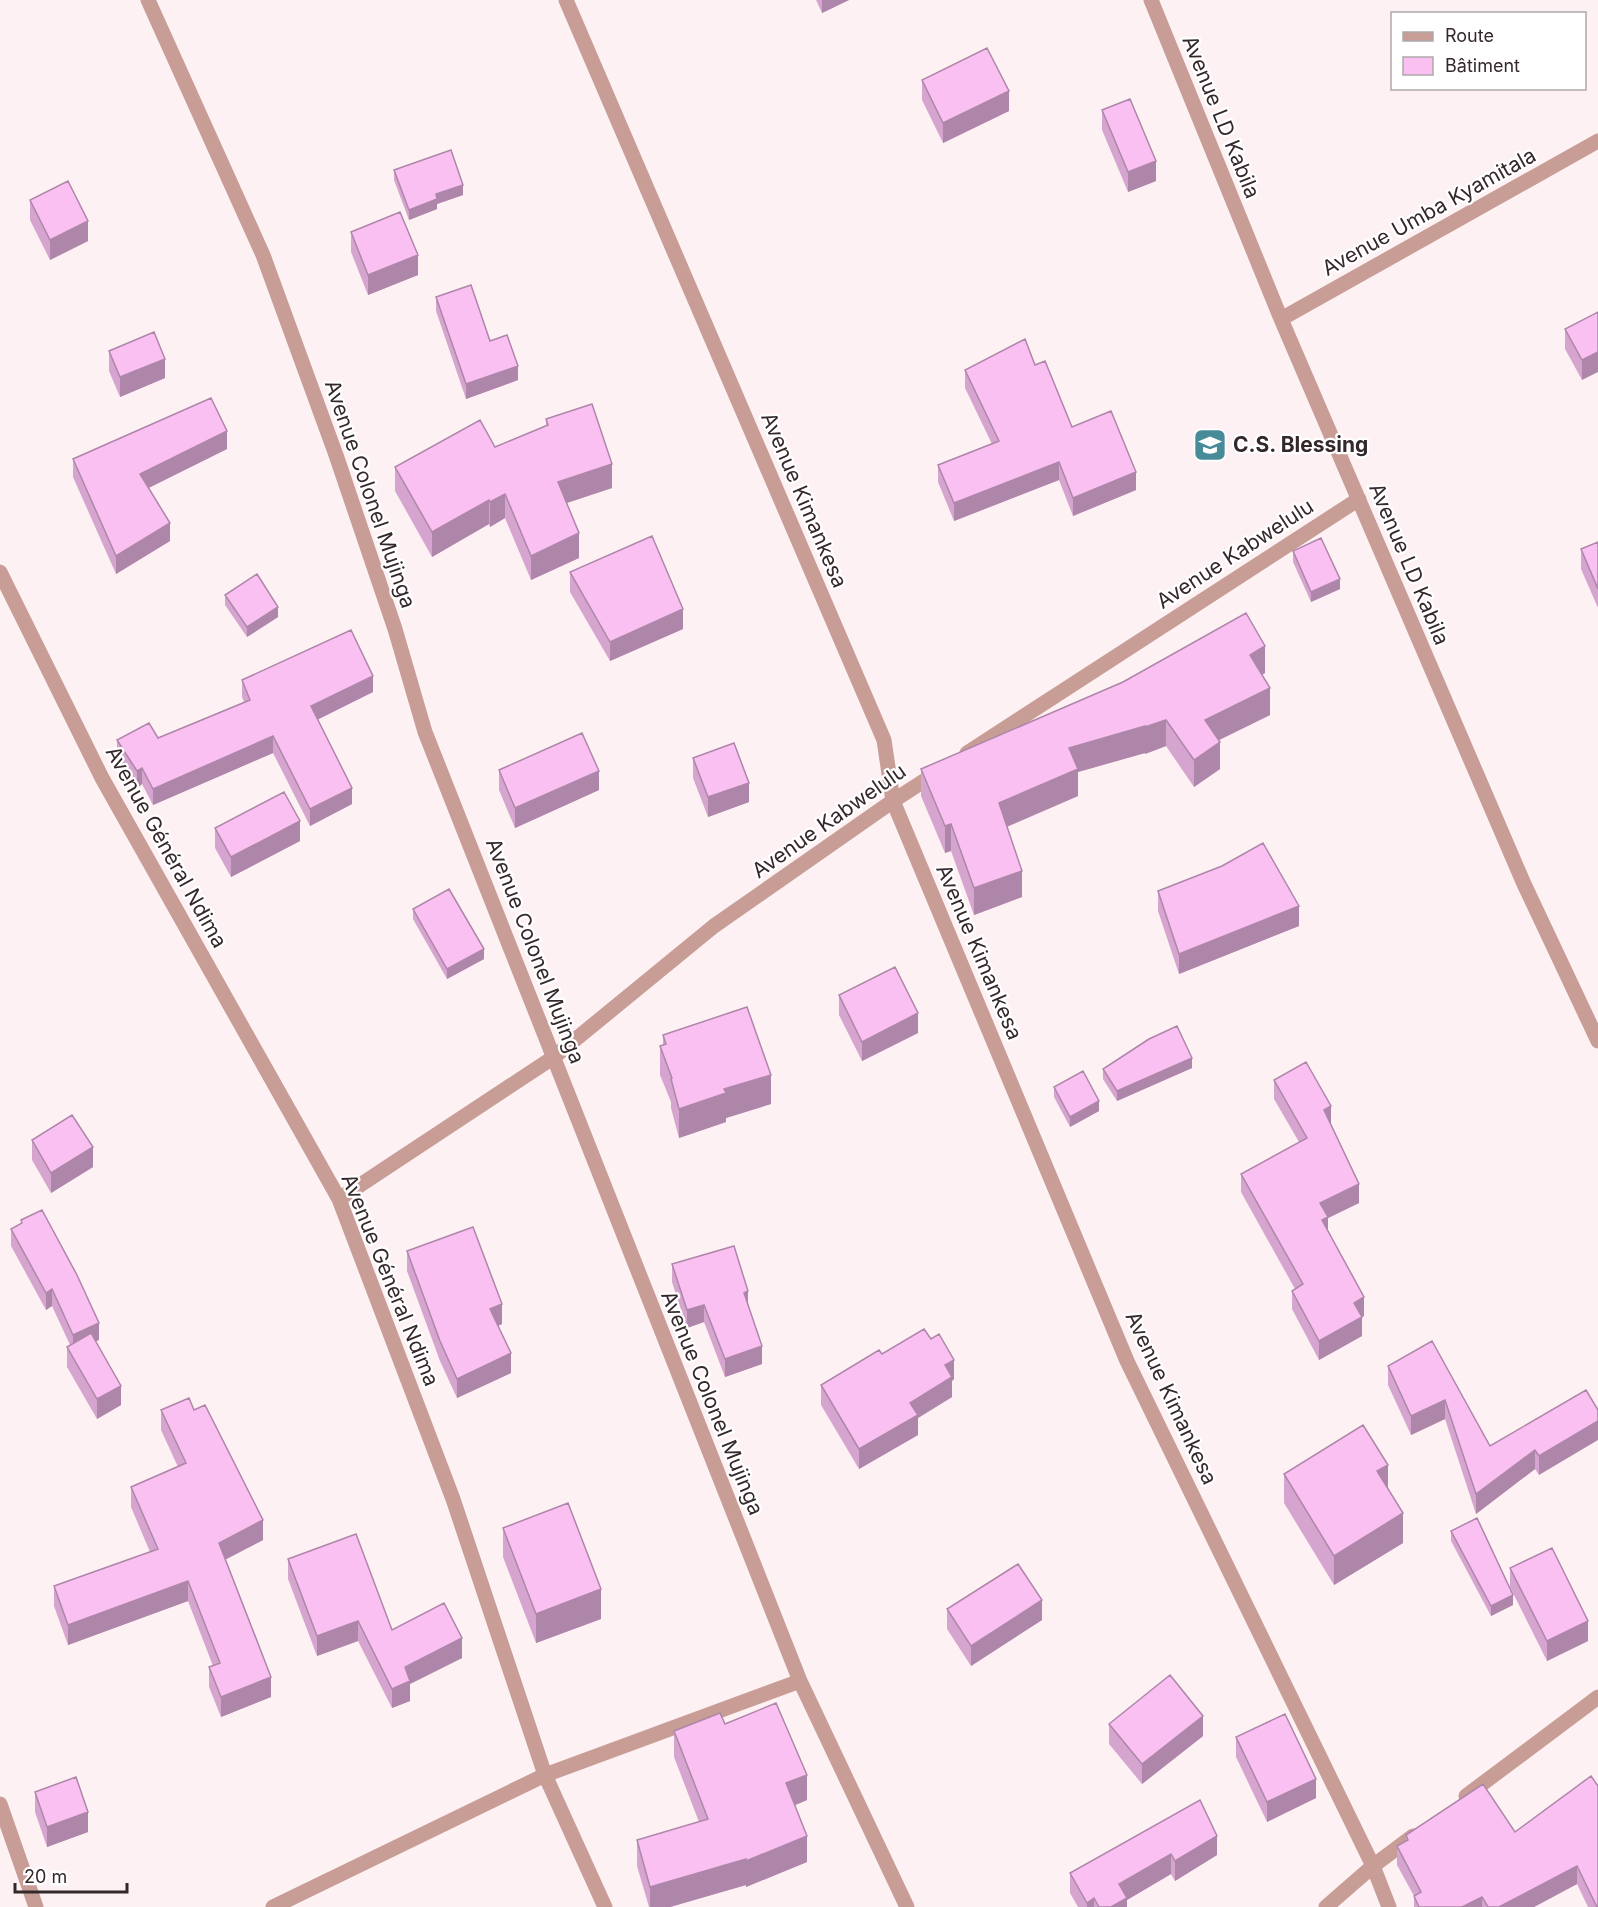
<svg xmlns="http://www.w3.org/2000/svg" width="1598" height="1907" font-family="Inter,sans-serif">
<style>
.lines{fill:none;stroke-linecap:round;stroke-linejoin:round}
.minor{stroke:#c79d96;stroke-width:15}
.wall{fill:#d6a5cf}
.shaded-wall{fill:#ae86a9}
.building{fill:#f9c0f1;stroke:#ae86a9;stroke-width:1.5}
.labels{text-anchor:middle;stroke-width:4.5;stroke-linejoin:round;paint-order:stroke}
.street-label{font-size:21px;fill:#34282b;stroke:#fff}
.poi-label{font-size:21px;font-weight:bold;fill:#34282b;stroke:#fff;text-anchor:start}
</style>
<rect width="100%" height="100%" fill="#fef1f4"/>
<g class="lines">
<!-- minor -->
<path class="minor" d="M148 0 263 255 336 455 395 629 425 732 800 1681 907 1907
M566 0 884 740 893 801 1127 1361 1373 1866 1389 1907
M1151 0 1281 319 1524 884 1598 1041
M1281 319 1598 141
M0 572 102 778 339 1199 453 1499 545 1775 605 1907
M967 753 1359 499
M339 1199 554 1057 714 926 893 801 936 773
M1466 1796 1598 1697
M0 1804 36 1907
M273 1907 545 1775 800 1681
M1326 1907 1373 1866 1413 1836"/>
</g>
<!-- wall -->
<path class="wall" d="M816 0H849L822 13Z
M922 80 1009 111 943 143 922 100Z
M1102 110 1156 181 1128 192 1102 130Z
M394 170 463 195 437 204V209L409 220 394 180Z
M30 200 88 241 50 260 30 220Z
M351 232 418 275 368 295 351 252Z
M436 297 490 341 518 380 466 399 436 311Z
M1598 312 1582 380 1565 349V329Z
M109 351 165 378 120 397 109 371Z
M1035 365 1072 427 1136 490 1073 516 1059 480 954 521 938 482V465L992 444 965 388V370Z
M546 419 612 488 566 503 579 558 531 580 505 518 490 527 489 524 432 557 395 491V467L495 447 546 426Z
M227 449 149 488 170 541 116 574 73 477V459Z
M1598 542V608L1581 569V549Z
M1293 551 1340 589 1311 602 1293 562Z
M570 572 683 629 610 661 570 592Z
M225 595 278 617 247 637 225 605Z
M1265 673 1262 675 1270 715 1219 740 1220 769 1194 787 1166 746 1145 754V753L1078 772V796L1007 827 1022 897 974 915 951 851 945 853 921 796V769Z
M242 680 373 692 317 719 352 804 310 826 273 753 153 805 142 784 137 788 117 757V740L158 738 244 702 242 697Z
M693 758 749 802 708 817 693 778Z
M499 770 599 790 515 828 499 790Z
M215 828 300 841 231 877 215 848Z
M1158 891 1299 926 1179 974 1158 911Z
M413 909 484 959 447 979 413 919Z
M839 995 918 1033 862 1061 839 1015Z
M663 1035 771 1104 726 1118V1122L679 1138 671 1108V1102L660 1075V1046L663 1045Z
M1192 1068 1117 1101 1103 1079V1069Z
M1274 1080 1331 1125 1359 1203 1328 1218V1230L1364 1316 1362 1317V1336L1319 1360 1292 1309V1291L1295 1289 1241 1192V1174L1299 1142 1274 1099Z
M1054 1087 1099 1111 1070 1127 1054 1097Z
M32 1140 93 1167 51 1193 32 1160Z
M21 1220 99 1340 96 1341 121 1405 97 1419 67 1367V1347L70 1345 52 1306 46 1310 11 1246V1229L21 1223Z
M407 1251 502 1324 498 1326 511 1373 457 1398 440 1361 407 1271Z
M672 1264 748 1303 762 1364 725 1377 704 1322 687 1328 672 1282Z
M1432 1341 1490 1446 1586 1390 1539 1475 1535 1469 1476 1514 1445 1419 1411 1435 1388 1385V1366Z
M882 1354 954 1379 952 1381V1397L918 1418V1435L859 1469 821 1405V1385Z
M161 1410H194L263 1540 225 1559 271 1697 221 1717 209 1687V1667L213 1666 188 1601 68 1645 54 1606V1586L150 1552 131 1507V1487L178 1467 161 1430Z
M1284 1474 1388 1489 1403 1543 1334 1585 1284 1503Z
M503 1528 601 1619 536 1643 503 1557Z
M1451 1531 1513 1605 1491 1616 1451 1541Z
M288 1559 392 1630 462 1658 410 1684V1701L392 1708 358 1641 317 1656 288 1579Z
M1510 1568 1588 1641 1547 1661 1510 1587Z
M947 1609 1042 1620 971 1666 947 1629Z
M725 1724 807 1800 795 1805 807 1862 746 1887V1885L670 1907H649L637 1866V1840L699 1822 674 1757V1731Z
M1109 1724 1203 1736 1142 1784 1109 1744Z
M1236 1737 1316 1798 1267 1822 1236 1757Z
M1591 1776 1598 1907H1588L1577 1884 1534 1907H1414V1896L1397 1865V1846L1406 1841V1835L1515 1832Z
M35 1792 88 1832 47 1847 35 1812Z
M1200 1800 1217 1855 1175 1881 1171 1874 1127 1900V1907H1078L1070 1893V1873Z"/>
<!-- shaded-wall -->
<path class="shaded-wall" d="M822 0H849L822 13Z
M1009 91V111L943 143V123Z
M1156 161V181L1128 192V172Z
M463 185V195L437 204V209L409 220V210L436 194Z
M88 221V241L50 260V240Z
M418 255V275L368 295V275Z
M1598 352V372L1582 380V360Z
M165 359V378L120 397V377Z
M518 366V380L466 399V384Z
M227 431V449L140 492V474Z
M1059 462V480L954 521V503Z
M612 464V488L558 506V482Z
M1136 472V490L1073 516V498Z
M505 494V518L490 527V502Z
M489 500V524L432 557V532Z
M170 523V541L116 574V556Z
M579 533V558L531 580V556Z
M1340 579V589L1311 602V592Z
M278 607V617L247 637V627Z
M683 609V629L610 661V642Z
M1265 646V673L1250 682V655Z
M373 676V692L311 723V706Z
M1270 688V715L1205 747V720Z
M1166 720V746L1145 754V727Z
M1145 726V753L1078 772V796L999 830V803L1069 748Z
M273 736V753L153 805V789Z
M1220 742V769L1194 787V760Z
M142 768V784L137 788V771Z
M599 771V790L515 828V808Z
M749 783V802L708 817V797Z
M352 788V804L310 826V809Z
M300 821V841L231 877V857Z
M951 824V851L945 853V826Z
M1022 871V897L974 915V888Z
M1299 906V926L1179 974V954Z
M484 949V959L447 979V969Z
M918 1013V1033L862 1061V1042Z
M1192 1058V1068L1117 1101V1091Z
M771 1075V1104L726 1118V1122L679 1138V1109L724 1089Z
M1099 1101V1111L1070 1127V1117Z
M1331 1106V1125L1324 1110Z
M93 1147V1167L51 1193V1173Z
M1359 1184V1203L1328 1218V1236L1322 1239 1320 1203Z
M52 1289V1306L46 1310V1293Z
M748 1291V1309L744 1293Z
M1364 1297V1316L1354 1321V1303Z
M502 1304V1324L490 1329V1309Z
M704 1305V1322L687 1328V1310Z
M1362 1317V1336L1319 1360V1341Z
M99 1323V1340L73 1352V1335Z
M762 1346V1364L725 1377V1359Z
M511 1353V1373L457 1398V1379Z
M954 1360V1379L952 1381V1397L918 1418V1435L859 1469V1449L910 1403 945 1365Z
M121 1386V1405L97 1419V1399Z
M1445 1400V1419L1411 1435V1416Z
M1598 1421V1440L1539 1475V1456Z
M1535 1450V1469L1476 1514V1494Z
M1388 1465V1494L1377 1471Z
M1403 1513V1543L1334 1585V1556Z
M263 1520V1540L219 1563V1543Z
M188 1581V1601L68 1645V1625Z
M601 1589V1619L536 1643V1614Z
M1513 1595V1605L1491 1616V1606Z
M1042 1600V1620L971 1666V1646Z
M358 1621V1641L317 1656V1636Z
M1588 1621V1641L1547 1661V1641Z
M462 1638V1658L410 1684V1701L392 1708V1689L405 1667Z
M271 1677V1697L221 1717V1697Z
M1203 1716V1736L1142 1784V1764Z
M807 1775V1800L786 1809V1783Z
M1316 1779V1798L1267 1822V1802Z
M88 1812V1832L47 1847V1827Z
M807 1836V1862L746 1887V1861Z
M1217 1836V1855L1175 1881V1861Z
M1171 1854V1874L1127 1900V1907H1111L1119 1884Z
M746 1859V1885L670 1907H650V1887Z
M1577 1866V1884L1534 1907H1499Z
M1482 1897V1907H1462Z
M1094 1898V1907H1087V1903Z"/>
<!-- building -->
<path class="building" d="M987 48 1009 91 943 123 922 80Z
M1130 99 1156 161 1128 172 1102 110Z
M451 150 463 185 436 194 437 199 409 210 394 170Z
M68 181 88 221 50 240 30 200Z
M400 212 418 255 368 275 351 232Z
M471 285 490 341 507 335 518 366 466 384 436 297Z
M1598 312V352L1582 360 1565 329Z
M154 332 165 359 120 377 109 351Z
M1025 339 1035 365 1045 361 1072 427 1111 411 1136 472 1073 498 1059 462 954 503 938 465 999 441 965 370Z
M211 398 227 431 140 474 170 523 116 556 73 459Z
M592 404 612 464 558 482 579 533 531 556 505 494 490 502 489 500 432 532 395 467 480 420 495 447 548 425 546 419Z
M652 536 683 609 610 642 570 572Z
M1321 538 1340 579 1311 592 1293 551Z
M1598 542V589L1581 549Z
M257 574 278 607 247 627 225 595Z
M1246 613 1265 646 1250 655 1270 688 1205 720 1220 742 1194 760 1166 720 1145 727V726L1069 748 1078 769 999 803 1022 871 974 888 951 824 945 826 921 769 1123 682Z
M351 630 373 676 311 706 352 788 310 809 273 736 153 789 142 768 137 771 117 740 149 723 158 738 250 700 242 680Z
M582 733 599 771 515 808 499 770Z
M734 743 749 783 708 797 693 758Z
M284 792 300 821 231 857 215 828Z
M1263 843 1299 906 1179 954 1158 891 1222 866Z
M449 889 484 949 447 969 413 909Z
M895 967 918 1013 862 1042 839 995Z
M747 1007 771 1075 724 1089 726 1093 679 1109 671 1079 672 1078 660 1046 666 1044 663 1035Z
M1177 1026 1192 1058 1117 1091 1103 1069 1149 1039Z
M1306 1062 1331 1106 1324 1110 1359 1184 1320 1203 1328 1217 1322 1220 1364 1297 1354 1303 1362 1317 1319 1341 1292 1291 1303 1284 1241 1174 1307 1138 1274 1080Z
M1083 1071 1099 1101 1070 1117 1054 1087Z
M72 1115 93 1147 51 1173 32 1140Z
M42 1210 77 1275 99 1323 73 1335 52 1289 46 1293 11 1229 22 1223 21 1220Z
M473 1227 502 1304 490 1309 511 1353 457 1379 440 1341 407 1251Z
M734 1246 748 1291 744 1293 762 1346 725 1359 704 1305 687 1310 672 1264Z
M924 1329 931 1339 939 1334 954 1360 945 1365 952 1377 910 1403 918 1415 859 1449 821 1385 879 1350 882 1354Z
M91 1333 121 1386 97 1399 67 1347Z
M1432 1341 1490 1446 1586 1390 1598 1410V1421L1539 1456 1535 1450 1476 1494 1445 1400 1411 1416 1388 1366Z
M189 1398 194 1410 205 1405 263 1520 219 1543 271 1677 221 1697 209 1667 220 1663 188 1581 68 1625 54 1586 158 1549 131 1487 186 1463 161 1410Z
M1363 1425 1388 1465 1377 1471 1403 1513 1334 1556 1284 1474Z
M568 1503 601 1589 536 1614 503 1528Z
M1477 1518 1513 1595 1491 1606 1451 1531Z
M356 1534 392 1630 444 1603 462 1638 405 1667 410 1681 392 1689 358 1621 317 1636 288 1559Z
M1552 1548 1588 1621 1547 1641 1510 1568Z
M1018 1564 1042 1600 971 1646 947 1609Z
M1170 1675 1203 1716 1142 1764 1109 1724Z
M776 1703 807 1775 786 1783 807 1836 746 1861V1859L650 1887 637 1840 708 1819 674 1731 720 1713 725 1724Z
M1285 1714 1316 1779 1267 1802 1236 1737Z
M1591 1776 1598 1786V1907H1597L1577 1866 1499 1907H1488L1482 1897 1462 1907H1419L1414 1896 1421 1892 1397 1846 1408 1840 1406 1835 1483 1784 1515 1832Z
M76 1777 88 1812 47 1827 35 1792Z
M1200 1800 1217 1836 1175 1861 1171 1854 1119 1884 1127 1898 1111 1907H1099L1094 1898 1087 1903 1070 1873Z"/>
<!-- icons -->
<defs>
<g id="school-square" transform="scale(1.725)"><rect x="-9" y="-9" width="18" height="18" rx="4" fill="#478b99" stroke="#fff"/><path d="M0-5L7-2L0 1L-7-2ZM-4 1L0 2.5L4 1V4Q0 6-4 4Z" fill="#fff"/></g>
</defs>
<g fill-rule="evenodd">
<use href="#school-square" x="1210" y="445"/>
</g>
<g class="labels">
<!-- street labels -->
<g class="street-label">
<text transform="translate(1221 117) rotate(68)" y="7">Avenue LD Kabila</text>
<text transform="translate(1429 212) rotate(-29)" y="7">Avenue Umba Kyamitala</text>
<text transform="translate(370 494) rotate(71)" y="7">Avenue Colonel Mujinga</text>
<text transform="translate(804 500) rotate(67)" y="7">Avenue Kimankesa</text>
<text transform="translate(1235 554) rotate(-33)" y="7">Avenue Kabwelulu</text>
<text transform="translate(1409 564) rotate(67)" y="7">Avenue LD Kabila</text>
<text transform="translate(829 821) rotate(-35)" y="7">Avenue Kabwelulu</text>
<text transform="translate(166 847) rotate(61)" y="7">Avenue Général Ndima</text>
<text transform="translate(535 951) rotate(69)" y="7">Avenue Colonel Mujinga</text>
<text transform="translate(979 952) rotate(67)" y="7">Avenue Kimankesa</text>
<text transform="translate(390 1280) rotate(68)" y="7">Avenue Général Ndima</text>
<text transform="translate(1171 1398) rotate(65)" y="7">Avenue Kimankesa</text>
<text transform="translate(712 1403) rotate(68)" y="7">Avenue Colonel Mujinga</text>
</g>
<!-- poi labels -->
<g class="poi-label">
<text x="1233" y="452">C.S. Blessing</text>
</g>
</g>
<!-- legend -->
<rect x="1391" y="12" width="195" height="78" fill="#ffffff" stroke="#aea9aa" stroke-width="1.5"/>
<rect x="1403" y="32" width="30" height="9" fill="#c79d96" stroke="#aea9aa" stroke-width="1.5"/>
<text x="1445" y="42" font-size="18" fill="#34282b">Route</text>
<rect x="1403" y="57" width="30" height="18" fill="#f9c0f1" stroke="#aea9aa" stroke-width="1.5"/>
<text x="1445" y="72" font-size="18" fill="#34282b">Bâtiment</text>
<!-- scale -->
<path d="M15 1883v9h112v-9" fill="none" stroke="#34282b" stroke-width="3"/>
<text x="24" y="1883" font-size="18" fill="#34282b" stroke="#ffffff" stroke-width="4.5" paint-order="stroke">20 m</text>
</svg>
